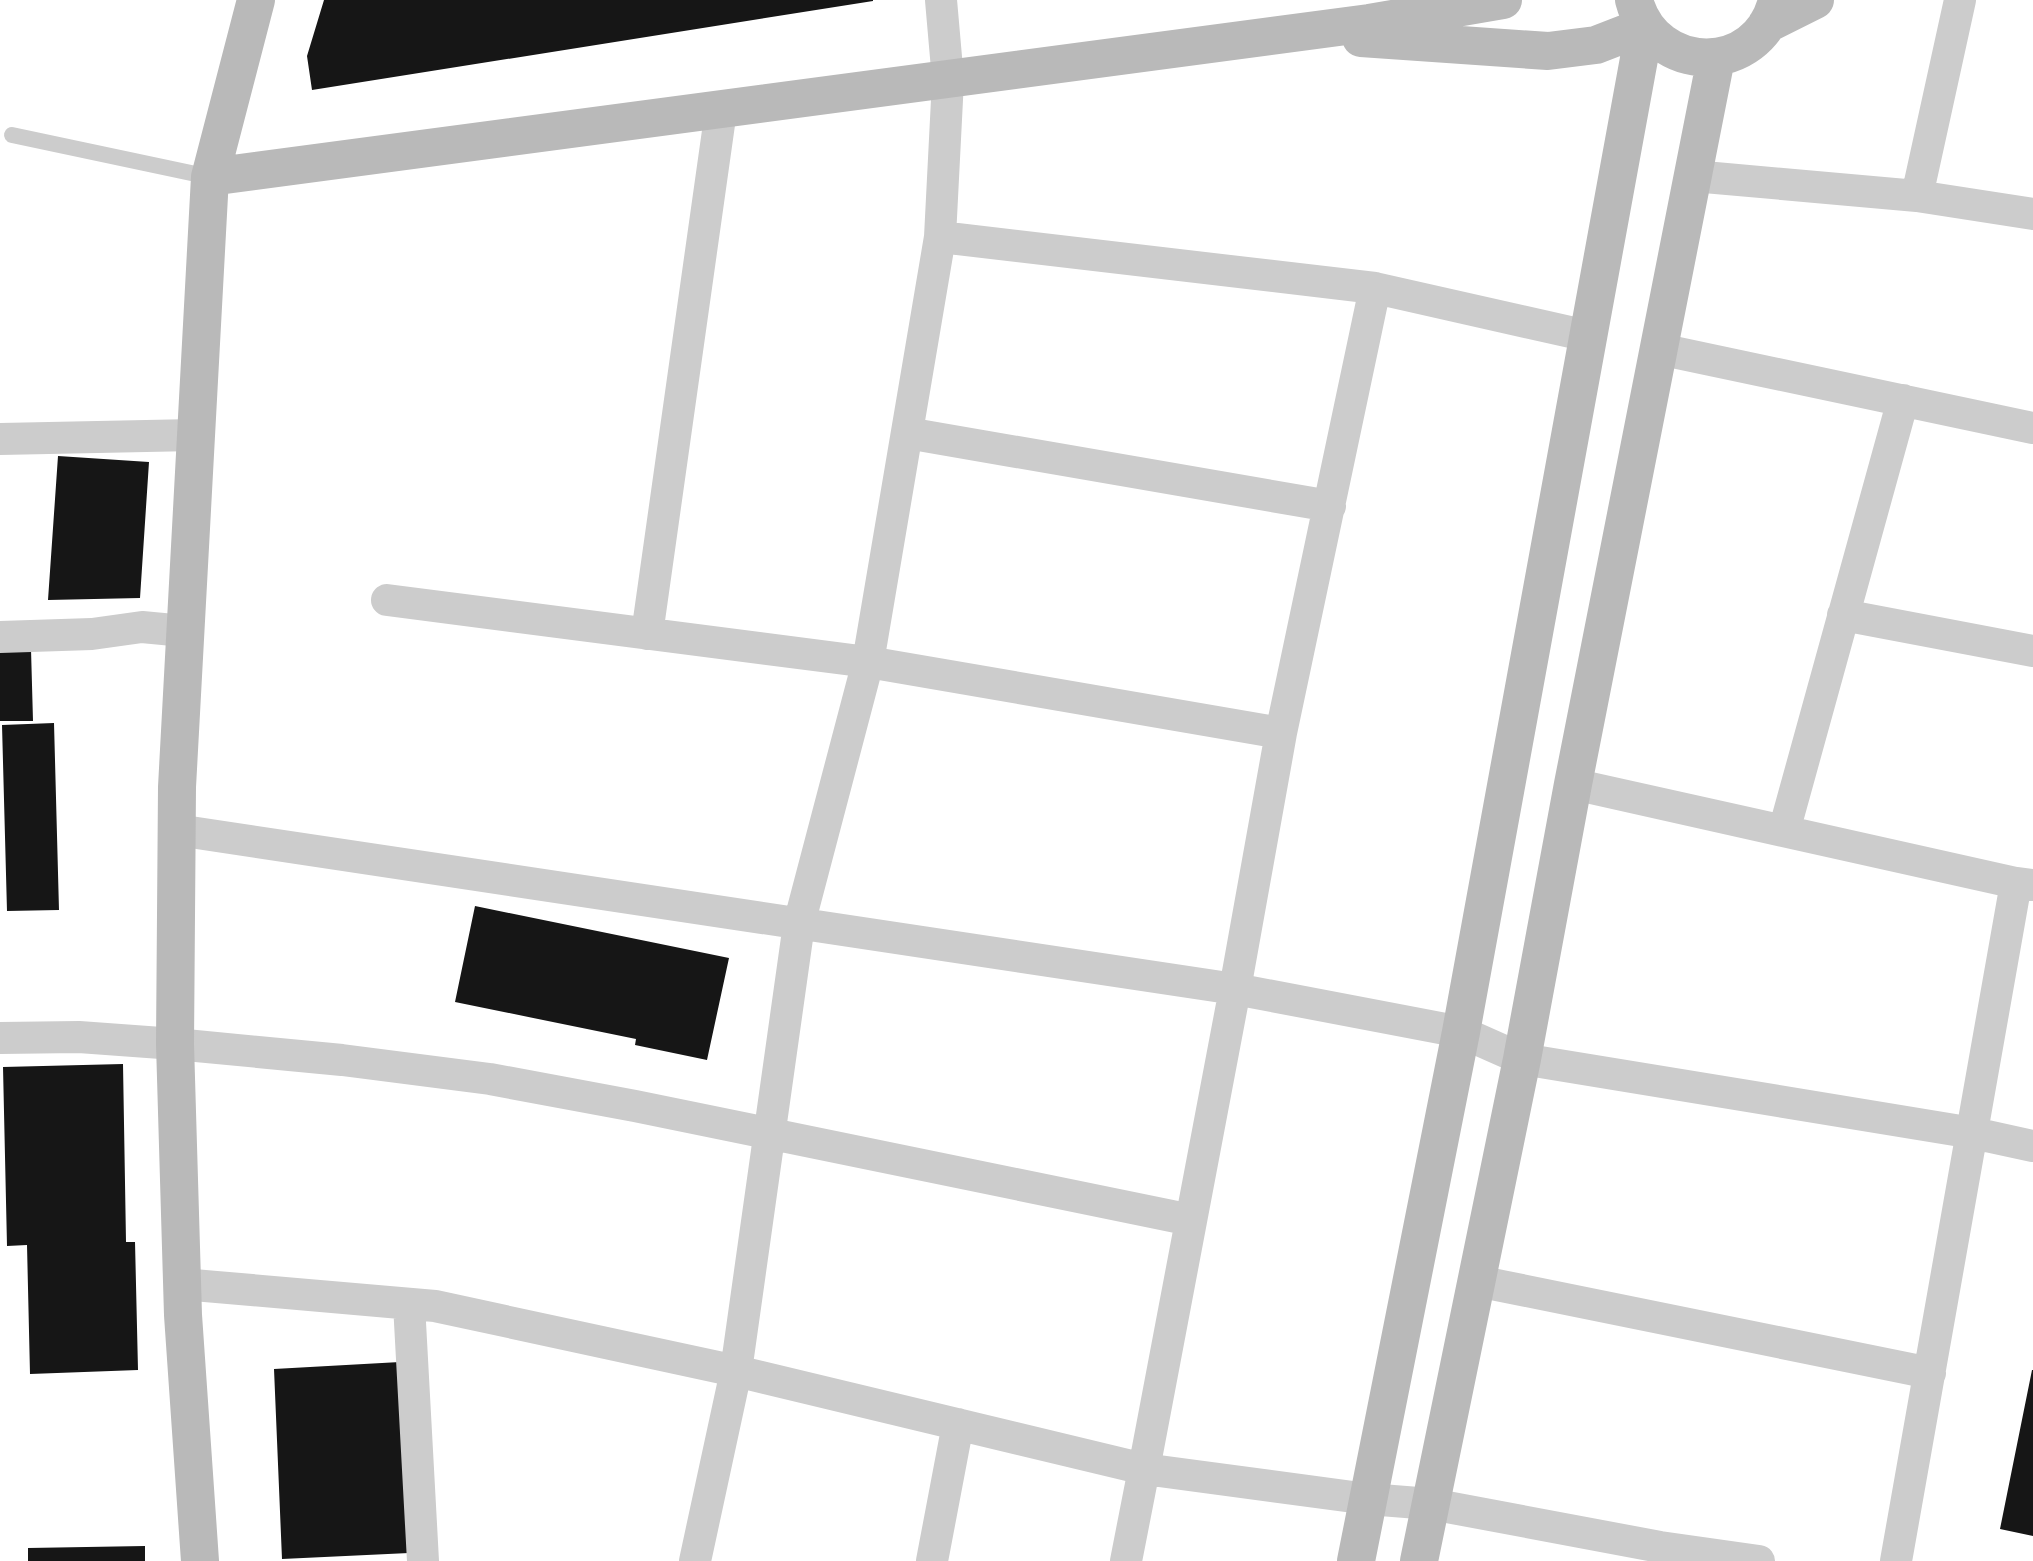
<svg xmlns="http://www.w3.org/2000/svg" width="2033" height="1561" font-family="'Varela Round',sans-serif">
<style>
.building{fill:#161616}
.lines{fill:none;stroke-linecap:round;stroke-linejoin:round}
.lane{stroke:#ccc;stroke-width:16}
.street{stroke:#ccc;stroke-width:32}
.secondary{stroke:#b9b9b9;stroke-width:38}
</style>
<rect width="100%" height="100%" fill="#fff"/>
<!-- building -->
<path class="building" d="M324 0H873V1L312 90 307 56Z
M58 456 149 462 140 598 48 600Z
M31 649 33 721H0V650Z
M54 723 59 910 7 911 2 725Z
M475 906 729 958 707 1060 635 1045 636 1039 455 1002Z
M123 1064 126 1242H135L138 1370 30 1374 27 1245 7 1246 3 1067Z
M400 1362 409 1553 282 1559 274 1369Z
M2032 1370H2033V1536L2000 1529Z
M145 1546V1561H28V1548Z"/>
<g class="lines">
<!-- lane -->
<path class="lane" d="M12 135 210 177"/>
<!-- street -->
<path class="street" d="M1693 176 1917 196 1960 0
M1917 196 2033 214
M940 237 1375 288 1588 336
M1659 349 2033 428
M907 433 1330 506
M0 439 195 435
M387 600 868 662 1281 733
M1843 615 2033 651
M647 634 721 110
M0 637 92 634 142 627 184 631
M1573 784 2016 883
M177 830 1235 989 1461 1032 1522 1059 1973 1133 2033 1146
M1784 831 1903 400
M0 1038 79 1037 175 1044 342 1060 490 1079 635 1106 1191 1220
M1477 1281 1930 1373
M182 1284 435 1306 736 1371 1144 1469 1235 989 1281 733 1375 288
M409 1304 423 1561
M695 1561 736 1371 799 924 868 662 940 237 948 80 941 0
M932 1561 958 1424
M1126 1561 1144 1469 1368 1499 1431 1504 1660 1547 1759 1561
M1896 1561 2016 883 2033 885"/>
<!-- secondary -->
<path class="secondary" d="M1634 0C1654 76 1759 77 1777 0
M1767 24 1815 0
M1361 38 1548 51 1596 45 1645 26
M210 177 1369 23 1503 0
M200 1561 183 1315 175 1044 177 787 210 177 256 0
M1356 1561 1461 1032 1645 26
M1419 1561 1522 1059 1573 784 1716 58"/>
</g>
</svg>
